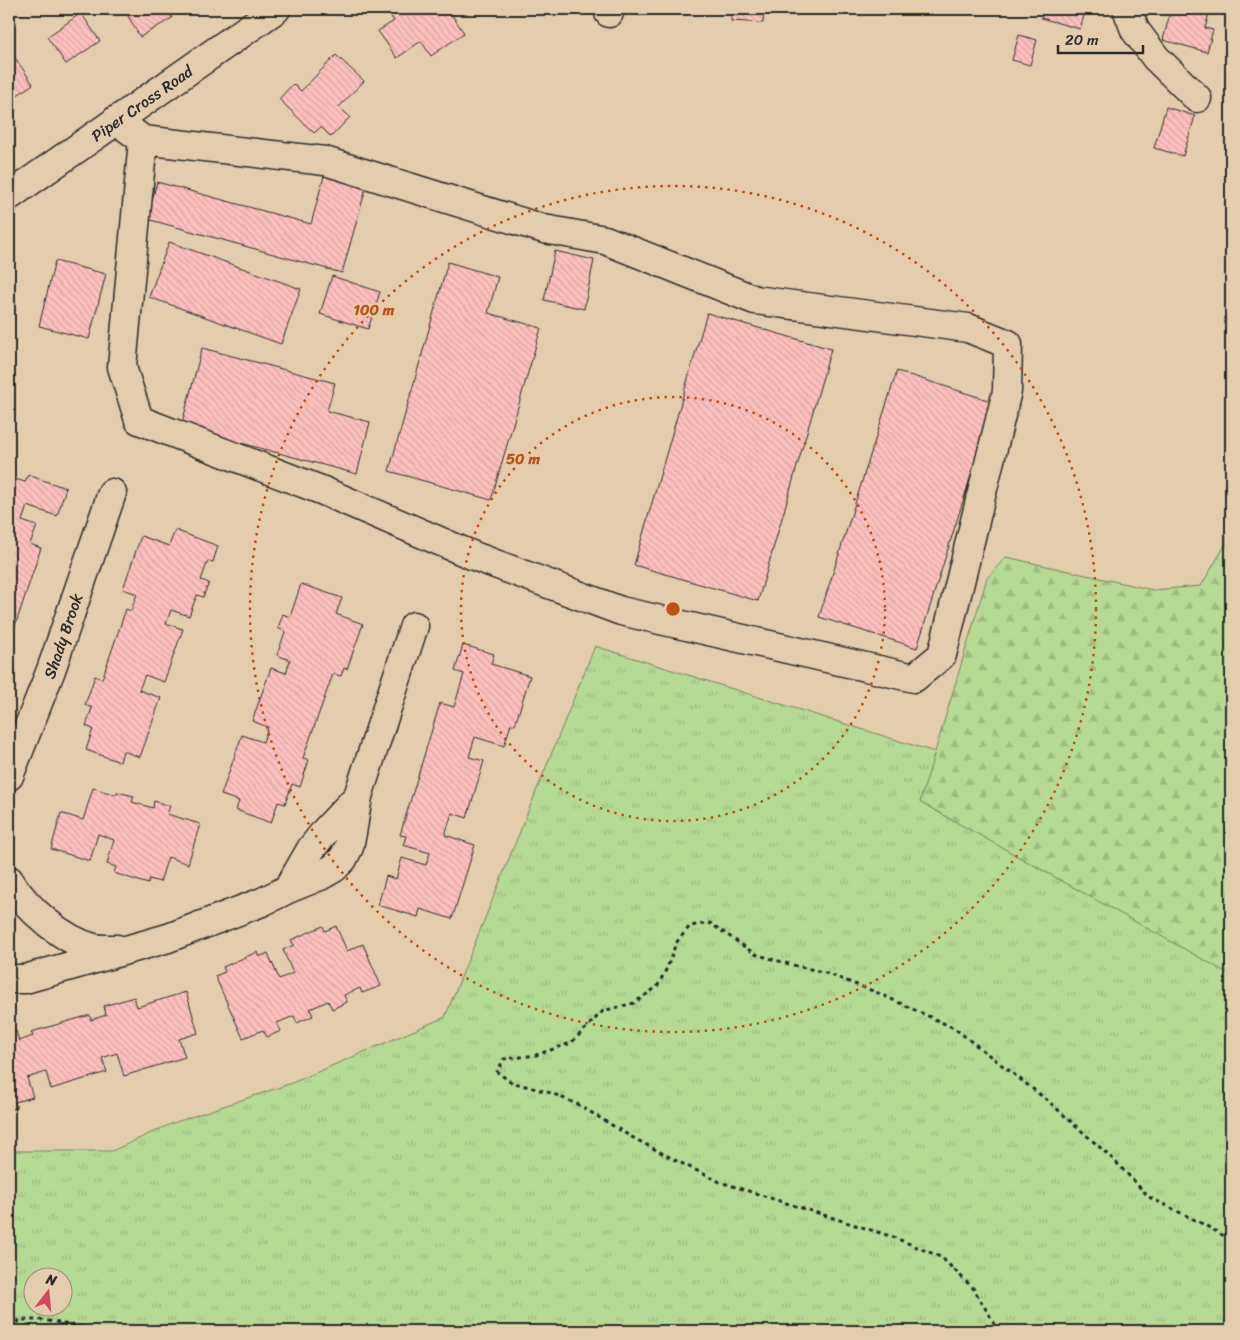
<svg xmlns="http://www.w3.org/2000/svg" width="1240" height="1340" font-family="Sriracha,sans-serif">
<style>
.grass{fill:url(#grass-tufts);stroke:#708260;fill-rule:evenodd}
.forest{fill:url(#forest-firs);stroke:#708260}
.building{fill:url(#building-back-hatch);stroke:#2b2b2b}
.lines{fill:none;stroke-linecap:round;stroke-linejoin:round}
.minor-casing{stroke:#2b2b2b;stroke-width:31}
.major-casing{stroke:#2b2b2b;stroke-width:31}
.path{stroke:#2b2b2b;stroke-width:3;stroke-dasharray:4 4;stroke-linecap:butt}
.minor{stroke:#e4cdad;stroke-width:28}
.major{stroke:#e4cdad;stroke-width:28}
.ring{fill:none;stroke:#c25012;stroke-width:2.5;stroke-dasharray:2.5 5}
.labels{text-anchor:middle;stroke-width:4.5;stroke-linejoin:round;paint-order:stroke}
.street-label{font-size:16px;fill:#2b2b2b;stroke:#e4cdad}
.centre{fill:#c25012;stroke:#e4cdad;stroke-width:2.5}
.ring-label{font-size:15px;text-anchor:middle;font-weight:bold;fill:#c25012;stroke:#e4cdad;stroke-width:4.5;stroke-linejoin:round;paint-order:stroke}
</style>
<defs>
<pattern id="grass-tufts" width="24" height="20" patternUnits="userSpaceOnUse" patternTransform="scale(1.25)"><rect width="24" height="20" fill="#b5da94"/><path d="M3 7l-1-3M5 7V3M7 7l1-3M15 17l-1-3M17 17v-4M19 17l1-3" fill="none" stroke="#9cbb80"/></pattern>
<pattern id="forest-firs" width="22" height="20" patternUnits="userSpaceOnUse" patternTransform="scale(1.25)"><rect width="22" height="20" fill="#b5da94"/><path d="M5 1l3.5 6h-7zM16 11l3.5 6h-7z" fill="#9cbb80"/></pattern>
<pattern id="building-back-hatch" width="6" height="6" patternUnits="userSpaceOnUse" patternTransform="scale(1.25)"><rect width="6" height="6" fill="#fcc0be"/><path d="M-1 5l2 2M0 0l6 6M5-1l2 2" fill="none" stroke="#d8a5a3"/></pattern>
</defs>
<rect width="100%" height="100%" fill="#e4cdad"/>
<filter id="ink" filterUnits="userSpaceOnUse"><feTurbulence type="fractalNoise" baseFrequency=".02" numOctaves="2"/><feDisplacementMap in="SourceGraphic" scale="10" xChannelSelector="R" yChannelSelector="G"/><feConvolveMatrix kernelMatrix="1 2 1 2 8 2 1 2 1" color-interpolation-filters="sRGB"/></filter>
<g filter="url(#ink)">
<!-- grass -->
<path class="grass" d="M595 646 970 763 1231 908V1331H9V1151H112L173 1123 292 1083 445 1017ZM32 1278H62V1308H32Z"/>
<!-- forest -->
<path class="forest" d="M1231 442V975L920 802 987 578 1006 557 1153 590 1201 586 1227 542Z"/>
<!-- building -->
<path class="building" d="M124 9H167L172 18 140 37Z
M399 9H448L464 33 431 56 421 41 397 58 378 31 394 21 390 15Z
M731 9H764L763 23 731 21Z
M1044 9H1086L1080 29 1041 18Z
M1171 9H1210L1205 28 1213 30 1207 52 1163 40Z
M81 13 100 41 66 64 47 37Z
M1019 35 1037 40 1030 65 1012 60Z
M9 49 33 84 9 101Z
M336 55 364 81 339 107 350 117 331 137 321 127 314 133 279 99 293 84 301 91Z
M1166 107 1195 116 1183 156 1154 148Z
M324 176 366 188 342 273 147 219 157 182 311 224Z
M169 242 301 289 281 344 149 297Z
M555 251 594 260 584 309 544 300Z
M55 261 106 274 89 339 39 326Z
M448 262 498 277 488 313 541 328 491 500 389 471Z
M332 276 380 292 368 329 320 314Z
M707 313 831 349 758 601 634 565Z
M202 348 335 383 327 411 370 422 357 474 181 427Z
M897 371 994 402 917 648 819 617Z
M28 475 66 488 57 516 27 506 22 521 37 526 30 544 41 548 9 644V477L25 482Z
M175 530 218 546 213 562 208 561 201 580 209 583 203 597 197 595 189 616 171 610 166 624 183 629 164 682 145 675 139 690 161 698 140 757 123 751 120 762 86 750 93 729 86 726 92 708 85 705 95 676 102 679 126 609 131 611 137 594 123 589 141 536 169 546Z
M301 584 342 598 336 614 363 624 347 669 344 668 341 676 333 674 303 758 309 760 300 787 292 784 285 804 278 802 271 823 236 810 239 801 221 795 242 735 263 742 268 727 252 721 271 668 286 673 290 660 277 655 285 632 278 628 283 614 290 617Z
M463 645 494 654 491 664 530 676 515 725 511 724 504 746 475 737 469 757 484 761 467 818 452 813 445 835 475 845 452 919 420 909 418 917 378 905 386 876 396 879 402 858 426 865 430 853 403 845 406 836 400 835 440 703 454 707 464 674 455 671Z
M93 788 116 795 117 792 134 796 132 802 153 808 154 801 170 806 167 814 200 824 188 864 168 857 160 882 149 879 148 884 114 873 116 867 107 864 114 840 98 834 90 861 51 849 61 813 83 820Z
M323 926 325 931 336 926 347 951 363 944 381 986 362 993 360 988 344 995 347 1002 332 1009 328 1001 310 1009 313 1016 297 1023 294 1016 277 1023 281 1031 267 1037 263 1030 243 1038 215 976 225 972 223 967 257 952 259 957 268 953 279 979 293 973 283 950 294 945 291 940Z
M186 992 198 1033 179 1039 185 1057 124 1076 117 1053 102 1058 107 1072 51 1089 46 1072 27 1078 33 1097 15 1102 17 1108 9 1110V1033L16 1031 19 1041 33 1036 31 1032 90 1015 91 1020 106 1015 104 1006 134 997 137 1007Z"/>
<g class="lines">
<!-- minor casing -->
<g class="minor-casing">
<g id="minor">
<path d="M608 9 609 13"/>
<path d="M1127 9 1135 30 1156 58 1197 98"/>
<path d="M116 120 143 140 325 161 544 229 605 240 755 300 968 328 1008 344 1007 391 942 655 914 678 621 611 474 556 321 490 139 420 122 367 143 140"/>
<path id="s1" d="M9 776 51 670 112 493"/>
<path d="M358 796 414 626"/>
<path d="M9 880C26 908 62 940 94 948 101 949 110 949 117 949"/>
<path d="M9 979H25L168 938 262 902 288 889 320 876 334 868 343 859 349 847 352 833 358 796 326 830 311 849 288 889"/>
</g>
</g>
<!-- major casing -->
<g class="major-casing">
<g id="major">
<path id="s2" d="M9 196 276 9"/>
</g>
</g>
<!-- path -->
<path class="path" d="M15 1331 19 1320H43L101 1331
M999 1331 973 1288 941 1257 893 1237 720 1182 673 1159 628 1135 579 1105 551 1093 511 1082 497 1072 504 1059 536 1055 571 1043 603 1011 634 1003 657 987 667 968 676 943 690 926 710 923 755 954 789 964 823 972 878 993 954 1028 1047 1100 1114 1160 1149 1197 1203 1224 1231 1240"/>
<!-- minor -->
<use href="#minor" class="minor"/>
<!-- major -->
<use href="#major" class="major"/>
</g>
</g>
<!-- distance rings -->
<g class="ring">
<circle cx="673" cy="609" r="212"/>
<circle cx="673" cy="609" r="423"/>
</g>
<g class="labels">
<!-- street labels -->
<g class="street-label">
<text dy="6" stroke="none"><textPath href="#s2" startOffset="162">Piper Cross Road</textPath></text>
<text dy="6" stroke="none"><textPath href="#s1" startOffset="150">Shady Brook</textPath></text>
</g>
</g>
<circle cx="673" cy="609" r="8" class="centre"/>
<g class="ring-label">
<text x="374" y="315">100 m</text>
<text x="523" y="464">50 m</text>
</g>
<!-- margin -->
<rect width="1240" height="1340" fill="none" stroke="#e4cdad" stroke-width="30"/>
<rect x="15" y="15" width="1210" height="1310" fill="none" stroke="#2b2b2b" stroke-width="2" filter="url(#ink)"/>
<!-- north arrow -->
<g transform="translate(48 1292) rotate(16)"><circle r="24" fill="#e4cdad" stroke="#9a8c79"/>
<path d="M0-4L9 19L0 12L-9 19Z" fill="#d1495b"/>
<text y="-8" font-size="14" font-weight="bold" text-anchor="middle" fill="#2b2b2b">N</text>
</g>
<!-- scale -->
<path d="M1058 45v8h85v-8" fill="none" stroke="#2b2b2b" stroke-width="2.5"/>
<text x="1065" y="45" font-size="15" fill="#2b2b2b" stroke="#e4cdad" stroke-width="4" paint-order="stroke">20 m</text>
</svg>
